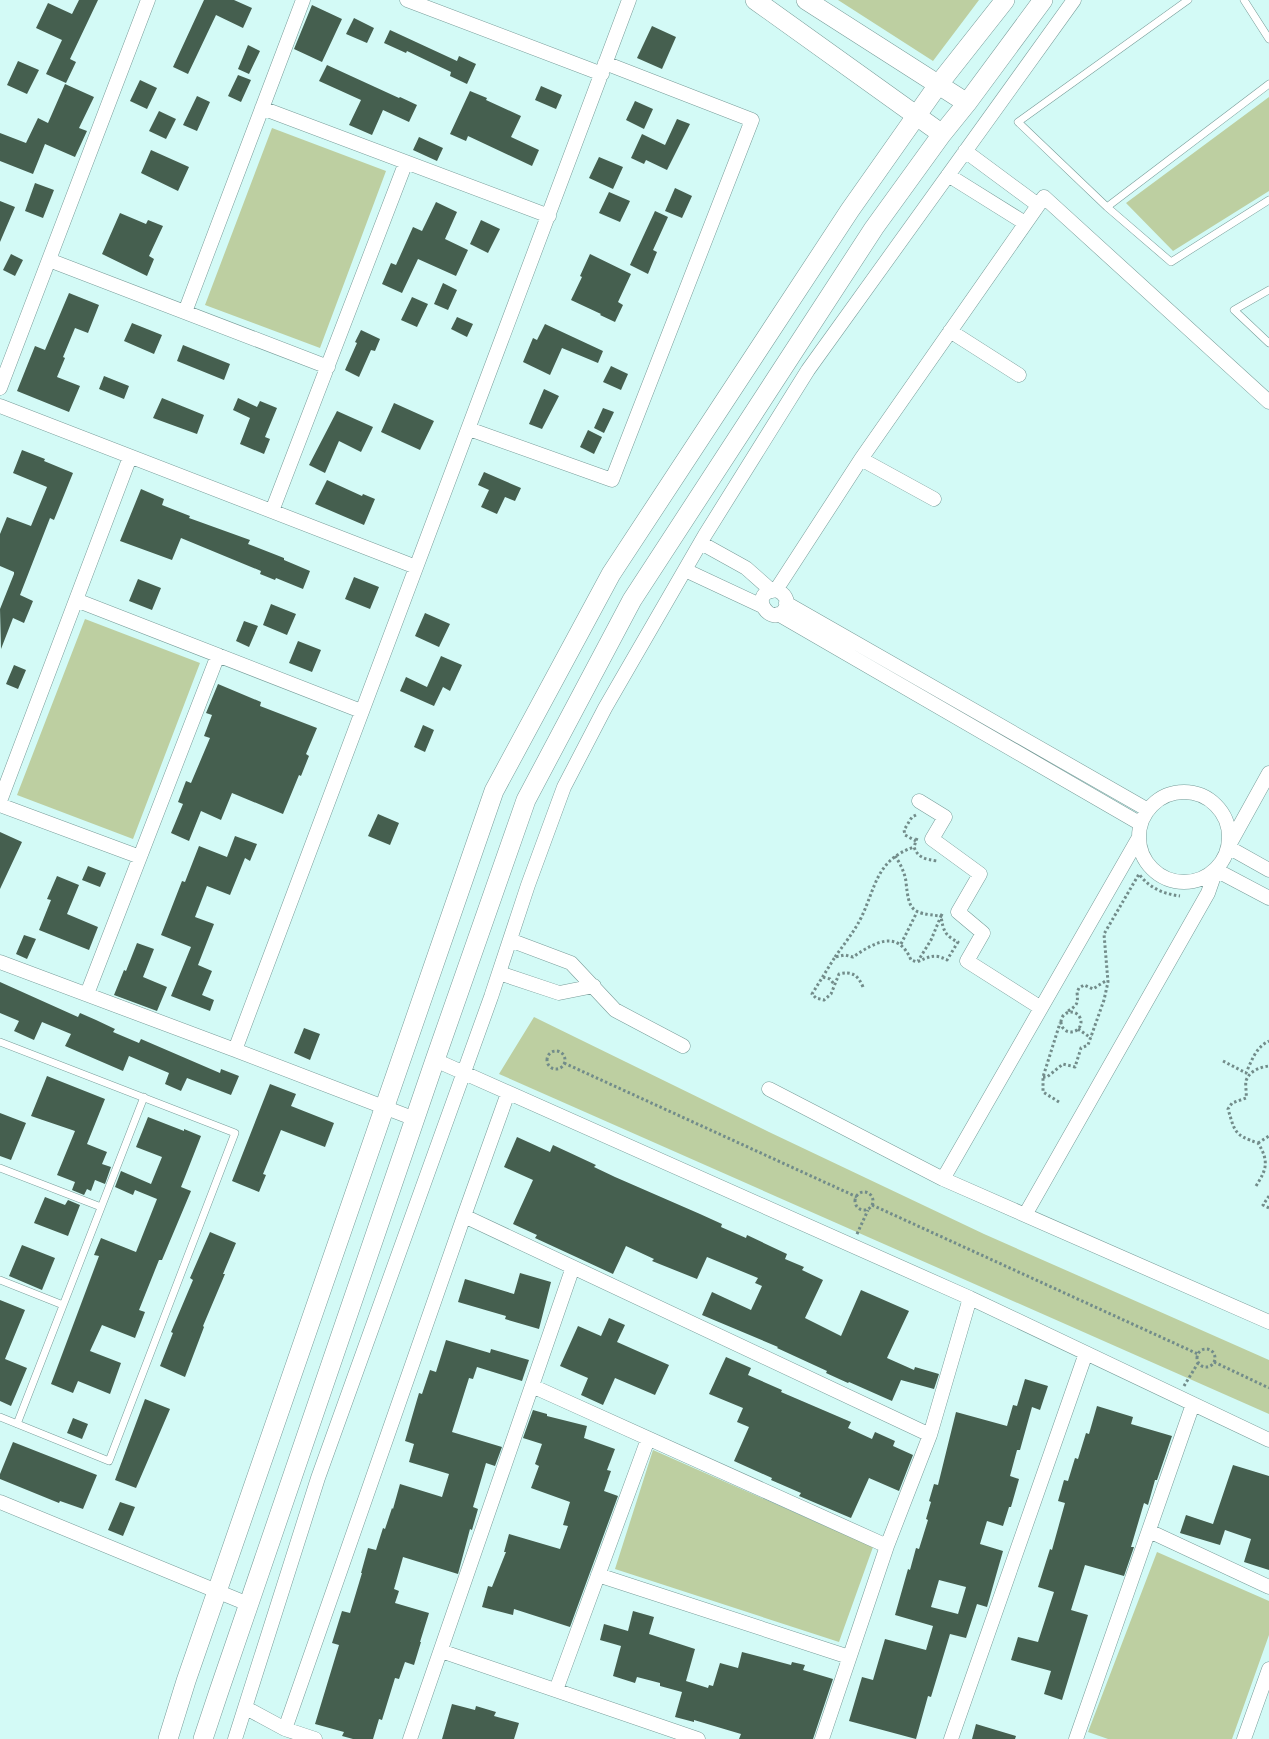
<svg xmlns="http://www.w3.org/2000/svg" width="1269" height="1739" font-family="Poppins,sans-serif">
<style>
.green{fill:#bdcfa1}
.building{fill:#455f4f;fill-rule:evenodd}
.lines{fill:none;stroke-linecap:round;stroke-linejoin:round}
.lane-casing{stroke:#789c99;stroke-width:8}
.street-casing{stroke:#789c99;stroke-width:15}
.secondary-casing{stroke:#789c99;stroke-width:20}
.path{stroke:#728c8a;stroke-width:3;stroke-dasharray:2.5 2.5;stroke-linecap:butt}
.lane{stroke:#fff;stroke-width:7}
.street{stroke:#fff;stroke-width:14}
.secondary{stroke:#fff;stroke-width:19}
</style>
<rect width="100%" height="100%" fill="#d3faf6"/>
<!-- green -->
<path class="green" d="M838 0H979L933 61Z
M1269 97V191L1173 251 1126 203Z
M272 128 386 171 320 348 205 305Z
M85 619 200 663 133 839 17 795Z
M534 1017 769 1132 984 1234 1269 1360V1414L499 1074Z
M653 1450 873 1547 839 1642 615 1569Z
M1157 1552 1269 1601V1635L1232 1739H1108L1088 1732Z"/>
<!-- building -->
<path class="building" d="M79 0H98L70 59 76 62 66 83 46 74 62 40 36 28 48 3 72 14Z
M204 0H234L252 8 243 28 216 15 188 74 173 67Z
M312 5 342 19 322 62 294 49Z
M354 18 374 28 367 43 346 34Z
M652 26 676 37 662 69 637 58Z
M390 30 457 61 459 56 476 64 467 84 450 76 451 72 407 51 406 53 384 43Z
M248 45 260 51 249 74 238 69Z
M18 61 39 70 27 94 7 85Z
M327 65 399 98 400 97 417 105 409 122 383 110 372 135 349 125 361 100 319 81Z
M238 75 251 80 241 102 228 96Z
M140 80 157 88 147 109 130 101Z
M65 84 94 97 79 128 87 131 75 157 45 144 33 174 0 161V133L26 143 38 118 48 123Z
M541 86 562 95 556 109 535 100Z
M470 91 487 98 486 100 521 116 511 137 539 150 532 166 468 136 466 141 450 134Z
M197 96 210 102 197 131 183 125Z
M635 101 653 109 644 129 626 120Z
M159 111 176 119 166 139 149 131Z
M677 119 690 124 667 170 646 160 644 164 631 158 642 134 665 145Z
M419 137 443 148 437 161 413 150Z
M151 150 189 167 178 191 141 173Z
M599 157 623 167 613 189 589 178Z
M35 183 54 190 43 218 25 211Z
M675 188 692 196 682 218 665 211Z
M609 192 630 201 620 222 599 213Z
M0 201 15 207 0 242Z
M436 202 457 212 445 239 468 250 456 276 418 259 402 293 382 284 391 263 396 265 413 227 422 231Z
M655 211 668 217 653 250 657 252 648 274 630 265Z
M120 213 146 224 148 220 163 226 149 256 154 259 147 276 102 254Z
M481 220 500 229 488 253 470 244Z
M11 254 23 260 15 276 3 270Z
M590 254 631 274 618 302 623 305 615 322 600 315 601 314 571 300 582 277 580 276Z
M443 283 457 290 448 310 434 304Z
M69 293 99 305 88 333 75 328 63 357 65 358 57 377 80 386 69 412 17 391 35 346 45 350Z
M412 297 428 304 417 327 401 320Z
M457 317 473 324 467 337 451 329Z
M132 323 162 335 154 354 124 341Z
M545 324 603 351 598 363 562 348 550 375 523 362 533 338 537 340Z
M361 330 380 339 375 351 371 350 359 377 345 370 357 343 355 342Z
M183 345 230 364 224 380 177 361Z
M611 366 628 374 621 390 603 382Z
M104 376 129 386 124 399 99 389Z
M544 389 559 396 542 429 529 424Z
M162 398 204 415 197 434 153 418Z
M238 398 257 407 260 401 277 408 265 437 270 439 264 454 240 444 250 418 233 410Z
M394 403 434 421 420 450 381 432Z
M603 408 614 412 604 433 594 428Z
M337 411 373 427 361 452 339 441 325 473 309 465Z
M588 430 602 437 594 454 580 447Z
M22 450 45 459 44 461 73 473 54 520 50 518 20 595 33 601 24 623 13 618 1 649 0 609 14 574V572L0 566V534L7 517 31 526 47 487 13 473Z
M484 472 521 488 515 501 505 497 497 514 481 507 489 490 478 485Z
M327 480 362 496 363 494 375 499 364 525 315 504Z
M141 489 164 499 162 505 190 516 189 518 250 540 248 544 284 558V560L310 571 303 589 276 578 275 580 260 574 261 571 181 538 172 560 120 541Z
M354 577 379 587 370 609 345 599Z
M138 579 161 588 152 610 129 601Z
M271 604 296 614 287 635 263 625Z
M425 613 450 624 439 647 415 636Z
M244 621 258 626 249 647 236 641Z
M298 641 321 650 312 672 289 663Z
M441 656 462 665 450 691 443 687 434 706 400 691 406 677 427 687Z
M14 665 26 670 18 689 6 684Z
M218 684 261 702 260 706 317 728 306 754 309 756 301 776 299 775 283 814 232 793 221 820 201 811 189 841 171 833 183 804 178 802 186 781 191 783 210 738 204 736 212 715 206 713Z
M423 725 434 730 425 752 414 747Z
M378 814 399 823 390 845 368 836Z
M0 832 22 842 0 889Z
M235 836 257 844 250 861 245 858 230 895 207 886 195 917 214 924 198 965 212 971 202 995 214 1000 210 1011 171 996 191 947 161 935 182 881 185 882 199 846 227 857Z
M88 866 106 873 100 887 82 880Z
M57 876 79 885 67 914 98 927 89 950 39 930 51 900 47 899Z
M24 935 36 939 27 959 16 954Z
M137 943 154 949 143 977 167 987 157 1011 114 995 124 970 126 971Z
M0 982 78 1017 80 1013 96 1020 115 1029 113 1032 139 1043 141 1039 220 1073 221 1069 239 1076 231 1095 187 1078 181 1091 165 1084 169 1073 129 1056 123 1071 65 1046 71 1034 42 1022 34 1040 14 1031 19 1021 0 1013Z
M304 1028 320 1034 310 1060 294 1053Z
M47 1076 105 1099 87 1144 107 1152 102 1164 111 1167 105 1184 95 1180 91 1191 87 1189 84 1195 72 1190 75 1182 57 1175 75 1131 31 1116Z
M270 1084 296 1094 291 1106 334 1123 325 1147 281 1130 263 1174 266 1175 259 1192 232 1181Z
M0 1113 26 1123 11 1160 0 1156Z
M148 1117 184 1131V1129L201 1136 181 1187 191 1191 162 1260H159L139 1310 145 1312 135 1338 102 1325 90 1351 121 1363 110 1394 78 1381 73 1393 51 1384 99 1256 94 1255 101 1238 136 1252 157 1199 135 1190 133 1195 115 1187 121 1171 151 1184 162 1157 136 1147Z
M517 1137 550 1152 553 1145 596 1165 594 1167 615 1177 700 1214 722 1224 721 1227 746 1238 747 1235 787 1254 785 1259 804 1267 802 1270 823 1280 805 1318 841 1336 861 1290 909 1311 887 1358 914 1370 915 1367 939 1374 934 1389 901 1380 892 1401 849 1382 848 1383 826 1373 827 1371 777 1348 778 1347 702 1315 712 1292 751 1310 762 1286 755 1283 758 1278 707 1257 697 1279 652 1261 654 1259 626 1246 613 1274 535 1238 537 1235 513 1224 533 1180 504 1167Z
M45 1197 65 1205 68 1200 80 1205 68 1236 34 1223Z
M210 1232 236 1243 223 1274H225L203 1326 204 1327 185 1377 160 1366 173 1333 171 1332 193 1280 190 1278Z
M22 1245 55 1258 42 1290 9 1276Z
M520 1273 551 1282 539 1329 505 1319 506 1316 458 1302 465 1279 514 1294Z
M0 1300 25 1310 5 1359 27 1368 11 1406 0 1401Z
M609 1318 625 1325 617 1342 669 1365 655 1395 615 1378 603 1405 581 1395 588 1378 560 1366 578 1326 601 1336Z
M446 1340 490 1353 491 1349 529 1360 522 1381 477 1367 473 1379 469 1378 452 1432 502 1447 495 1466 486 1463 473 1507 478 1509 472 1530 470 1529 458 1574 403 1557 394 1589 399 1591 395 1603 429 1613 420 1642H421L414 1665 405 1662 399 1679 395 1678 382 1720 379 1719 373 1739H353L342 1736 344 1732 315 1724 339 1645 332 1643 342 1611 350 1613 362 1573H361L368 1548 376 1550 383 1528 385 1529 392 1508 393 1509 400 1484 442 1497 449 1474 409 1462 414 1444 405 1441 419 1393 422 1394 430 1370 436 1372Z
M726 1357 751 1368 748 1375 782 1390 781 1392 851 1422 848 1428 872 1439 875 1432 895 1441 893 1446 913 1455 899 1491 869 1478 851 1518 799 1496 801 1493 771 1480 772 1478 734 1461 749 1427 737 1422 743 1408 709 1394Z
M1025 1379 1048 1386 1040 1410 1032 1407 1020 1450H1017L1010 1476 1019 1479 1011 1507H1009L1003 1526 987 1521 980 1544 1003 1551 987 1607 977 1604 966 1638 950 1634 931 1697 928 1696 916 1739 849 1721 862 1677 873 1680 885 1639 926 1650 933 1626 895 1615 908 1569 910 1570 916 1548 919 1549 928 1520 926 1519 931 1502 929 1501 934 1484 938 1485 956 1412 1007 1426 1013 1405 1017 1406ZM939 1580 966 1587 958 1614 931 1607Z
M145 1399 170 1409 136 1488 115 1480Z
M1097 1406 1133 1417 1131 1424 1172 1436 1157 1480H1155L1148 1505 1144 1503 1131 1547H1134L1124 1576 1085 1565 1071 1610 1088 1615 1062 1700 1044 1694 1051 1671 1011 1660 1018 1637 1038 1642 1054 1592 1038 1587 1050 1549 1052 1550 1065 1503 1058 1501 1064 1480 1068 1481 1075 1458 1078 1459 1086 1433 1089 1434Z
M533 1410 547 1414V1416L587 1426 584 1438 615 1449 607 1470 611 1471 604 1491 618 1496 570 1627 514 1609 513 1615 482 1607 488 1586 492 1587 506 1552H504L509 1534 560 1549 568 1526 563 1525 570 1502 531 1488 539 1466 535 1464 542 1444 523 1438Z
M73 1418 88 1424 82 1439 67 1433Z
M13 1442 97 1475 83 1509 60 1501 59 1503 0 1479V1474Z
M1233 1465 1269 1476V1570L1244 1562 1251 1539 1225 1530 1220 1545 1180 1533 1186 1515 1213 1524Z
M120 1502 135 1507 123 1536 108 1530Z
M633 1611 654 1617 649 1634 695 1649 686 1681 708 1688 709 1685 713 1686 720 1663 738 1668 742 1652 791 1665 792 1662 805 1665 803 1670 833 1679 813 1739H739L741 1734 694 1720V1722L675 1717 682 1692 660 1686V1683L637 1677 635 1683 613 1676 621 1646 600 1640 604 1624 628 1631Z
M452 1704 475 1710 476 1706 496 1712 494 1716 519 1723 514 1739H442Z
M976 1724 1016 1736 1015 1739H972Z"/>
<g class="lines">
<!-- lane casing -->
<g class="lane-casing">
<path id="lane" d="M1188 0 1018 122 1107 207 1171 262 1269 200
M1244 0 1269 39
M1107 207 1269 84
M1269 290 1234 310 1269 343
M0 1042 235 1133 109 1461 0 1417
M0 1168 101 1207
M0 1280 63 1305
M17 1424 144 1097"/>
</g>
<!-- street casing -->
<g class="street-casing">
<path id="street" d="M407 0 602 74
M262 108 549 216
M965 151 1038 205
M948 175 1025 223
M49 260 328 367
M185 312 303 0
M950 331 1019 375
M0 388 148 0
M0 406 416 567
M469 429 612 480 752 120 605 63
M861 459 934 499
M272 511 406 162
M701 543 746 568 772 591
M685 570 762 606
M776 590C784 593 790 600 785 609 773 630 745 593 776 590L861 459 1044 197 1269 402
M76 600 361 711
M786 603 1148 810
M778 614 1141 824
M1269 773 1228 847 1269 870
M1139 837a45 45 0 1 1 90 0a45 45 0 1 1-90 0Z
M0 801 130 457
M919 801 945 817 932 839 980 874 958 912 983 933 967 961 1041 1008
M0 805 140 857
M510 940 571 963 615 1010 683 1046
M0 962 235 1050 415 1119
M499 973 559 993 594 986
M87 994 218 655
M235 1050C365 699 499 350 629 0
M435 1060 970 1298 1269 1440
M769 1089 943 1179 1269 1322
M943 1179 1138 839
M1025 1215 1208 893 1216 870 1269 898
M464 1216 930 1435
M532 1386 887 1546
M0 1502 248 1604
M1149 1531 1269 1587
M598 1575 849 1657
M441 1651 698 1739
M556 1690 648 1439
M246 1708 285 1729 315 1739
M285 1729 464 1216 508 1093
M235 1739 318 1478 491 997 528 885 564 787 605 708 705 535 808 370 1074 0
M410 1739 573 1267
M822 1739 887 1546 930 1435 970 1298
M951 1739 1086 1353
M1076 1739 1193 1404
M1244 1739 1269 1669"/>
</g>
<!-- secondary casing -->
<g class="secondary-casing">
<path id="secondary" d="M755 0 942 134
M806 0 967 103
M168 1739 186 1681 494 791 611 574 850 210 938 85 1005 0
M203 1739 218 1694 435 1060 526 800 632 600 874 228 942 134 967 103 1043 0"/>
</g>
<!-- path -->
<path class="path" d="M916 815 912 817 904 830 905 835 916 841
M917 838 914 847C918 858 925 859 937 861
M895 856C900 863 905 873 906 882 909 911 911 913 941 916L931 940 918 961
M901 944 917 912
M835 957C844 944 854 932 861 918 876 887 876 860 914 847
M823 977 830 979 834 984
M863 987C858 975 852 971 839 974L831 994 824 1000 816 998 812 994 835 957 845 955 853 957C875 942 898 929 911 960L917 962C929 957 934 953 947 960L958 942C945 936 943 930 941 916L943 912
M1068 1011C1078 1005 1078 1003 1077 992L1079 988 1084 985 1093 989 1107 980
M1061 1022a10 10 0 1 1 20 0a10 10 0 1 1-20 0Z
M1078 1029 1091 1038
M547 1060a9 9 0 1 1 18 0a9 9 0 1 1-18 0Z
M1223 1061 1246 1073C1252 1060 1256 1047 1269 1041
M564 1063 857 1197
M1043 1077H1047L1063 1064 1075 1067 1081 1048 1088 1045 1104 1000 1108 982 1104 934 1139 874C1149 888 1164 894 1180 896
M1059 1102 1043 1092V1077L1060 1023
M1258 1143 1269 1136
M1256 1186C1267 1169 1269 1161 1258 1143 1234 1135 1235 1132 1228 1109L1232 1103 1246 1098C1247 1093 1245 1086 1246 1081 1249 1071 1260 1067 1269 1066
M855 1201a9 9 0 1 1 18 0a9 9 0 1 1-18 0Z
M1269 1196 1263 1205 1269 1208
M872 1205 1198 1354
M857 1234 868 1210
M1197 1358a9 9 0 1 1 18 0a9 9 0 1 1-18 0Z
M1214 1362 1269 1388
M1184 1386 1198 1363"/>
<!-- lane -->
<use href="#lane" class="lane"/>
<!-- street -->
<use href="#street" class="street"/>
<!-- secondary -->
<use href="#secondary" class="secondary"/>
</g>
</svg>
